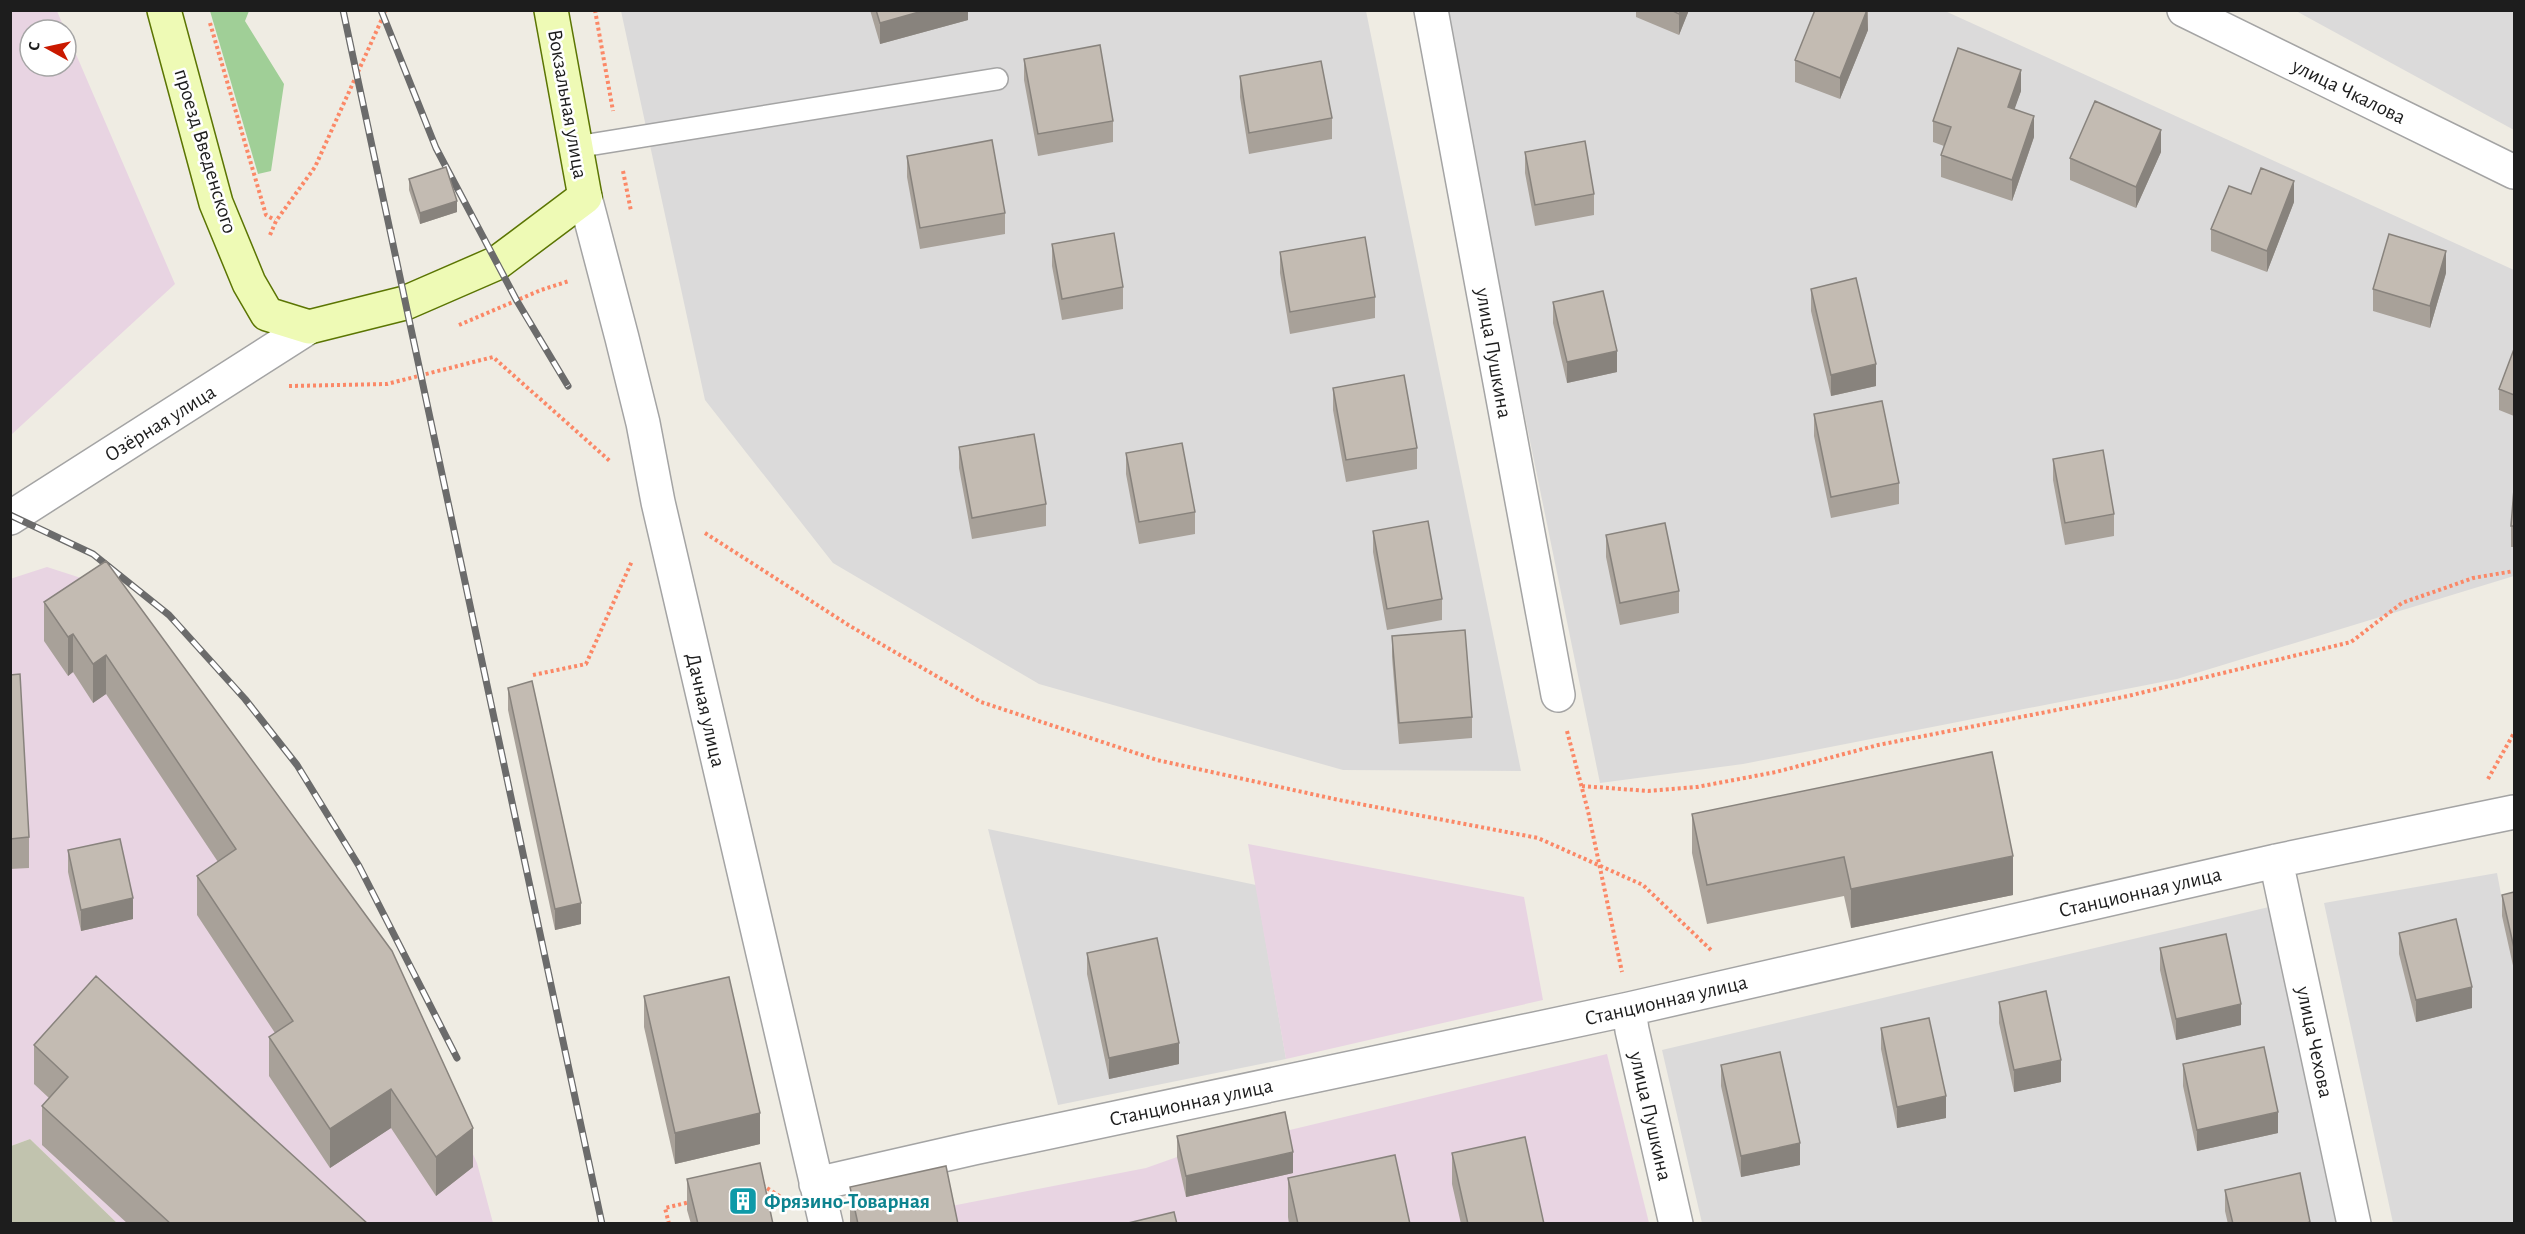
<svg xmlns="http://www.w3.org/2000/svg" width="2525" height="1234" font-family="'Alegreya Sans',sans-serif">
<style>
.residential{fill:#dbdada}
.industrial{fill:#e8d4e2}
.construction{fill:#c1c3ae}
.forest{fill:#a0cf97}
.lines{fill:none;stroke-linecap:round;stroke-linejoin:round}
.lane-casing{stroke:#a4a4a4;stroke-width:24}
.street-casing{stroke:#a4a4a4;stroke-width:36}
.secondary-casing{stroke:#5b7503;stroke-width:36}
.path{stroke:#fb8867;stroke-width:4;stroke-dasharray:3 3;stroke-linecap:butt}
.lane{stroke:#fff;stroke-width:21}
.street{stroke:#fff;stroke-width:33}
.secondary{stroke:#eefab5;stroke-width:33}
.rail-casing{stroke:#6b6b6b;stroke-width:7}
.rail{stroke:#fff;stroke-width:4.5;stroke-dasharray:14;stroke-linecap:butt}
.wall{fill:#a8a199}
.shaded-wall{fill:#88837d}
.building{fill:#c3bbb2;stroke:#88837d;stroke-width:1.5}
.labels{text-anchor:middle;stroke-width:5;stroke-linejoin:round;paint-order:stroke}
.street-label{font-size:21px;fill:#1d1d1d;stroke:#fff}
.culture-label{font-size:21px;font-weight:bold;fill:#0d838f;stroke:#fff;text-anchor:start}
</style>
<rect width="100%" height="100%" fill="#efece3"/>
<!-- residential -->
<path class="residential" d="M621 11H1366L1521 771 1343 770 1039 684 833 563 705 400Z
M1442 11H1945L2514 270V576L2177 679 1743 764 1600 783Z
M2296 11H2514V130Z
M988 829 1256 885 1286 1059 1058 1105Z
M2497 873 2514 963V1223H2393L2324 903Z
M2269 907 2336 1223H1702L1662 1050Z"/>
<!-- industrial -->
<path class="industrial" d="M11 10 57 11 65 30H30V66H66V31L175 284 11 435Z
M47 567 112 588 381 953 477 1163 493 1223H117L30 1139 11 1146 10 579Z
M1248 844 1524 897 1543 1000 1286 1059Z
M1607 1054 1649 1223 859 1224 1146 1168 1177 1157Z"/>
<!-- construction -->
<path class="construction" d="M30 1139 117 1223H11V1146Z"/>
<!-- forest -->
<path class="forest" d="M210 11H249L245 21 284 84 271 171 258 174Z"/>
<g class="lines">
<!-- lane casing -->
<g class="lane-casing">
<path id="lane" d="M576 147 997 79"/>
</g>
<!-- street casing -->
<g class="street-casing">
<path id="street" d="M1431 10 1558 695
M2184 10 2514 172
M585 197 622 338 643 423 658 502 826 1224
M10 518 309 327
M2276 861 2354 1224
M1629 1009 1632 1030 1676 1224
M816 1184 974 1148 1629 1009 2276 861 2514 812"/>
</g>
<!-- secondary casing -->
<g class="secondary-casing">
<path id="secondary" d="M164 10 216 203 249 283 267 314 309 327 405 303 497 263 585 197 551 10"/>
</g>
<!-- path -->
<path class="path" d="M595 10 613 111
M210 23 266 215 275 220
M623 171 631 211
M270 235 276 221 315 167 386 10
M459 325 541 290 569 281
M289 386 387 384 493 357 611 462
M705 533 850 626 981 702 1157 760 1339 800 1538 838 1643 885 1712 951
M533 675 586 664 632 561
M1567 731 1588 811 1622 972
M2488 779 2514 733
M1582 786 1648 791 1697 787 1776 772 1878 745 2128 696 2351 642 2402 603 2473 578 2514 571
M762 1185 781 1197
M669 1224 665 1208 690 1202"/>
<!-- lane -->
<use href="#lane" class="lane"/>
<!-- street -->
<use href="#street" class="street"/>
<!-- secondary -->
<use href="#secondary" class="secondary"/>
<!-- rail casing -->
<g class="rail-casing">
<path id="rail" d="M343 10 602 1224
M381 10 436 148 517 301 568 386
M10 515 93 554 169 615 245 699 297 765 359 866 457 1058"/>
</g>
<!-- rail -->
<use href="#rail" class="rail"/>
</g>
<!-- wall -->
<path class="wall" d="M870 10H968V20L880 44Z
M1636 10H1689L1679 35 1636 17Z
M1868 10V30L1840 99 1795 82V60Z
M1024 59 1113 121V142L1038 156 1024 80Z
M1240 76 1332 118V139L1249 154 1240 97Z
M2021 91 2014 109 2034 137 2012 201 1941 177V155L1944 146 1933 142V121Z
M1525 152 1594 194V215L1535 226 1525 173Z
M2161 152 2136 208 2070 180V158Z
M907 156 1005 213V234L920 249 907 177Z
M409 179 457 212 420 224 409 190Z
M2251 194 2294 202 2267 272 2211 251V229Z
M1052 244 1123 287V309L1062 320 1052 266Z
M1280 252 1375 297V318L1290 334 1280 273Z
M2446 273 2430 328 2373 311V289Z
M1811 289 1876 386 1831 396 1811 311Z
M1553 302 1617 372 1567 383 1553 323Z
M2514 349V416L2499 410V389Z
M1333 388 1417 448V469L1346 482 1333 410Z
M1814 414 1899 483V504L1831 518 1814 436Z
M959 447 1046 504V526L972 539 959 468Z
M1126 453 1195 512V534L1139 544 1126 474Z
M2053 459 2114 514V536L2065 545 2053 480Z
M2514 489V547H2511V526Z
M1373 531 1442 599V620L1387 630 1373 552Z
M1606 535 1679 591V613L1620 625 1606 557Z
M106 561 473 1167 436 1196 391 1128 330 1168 269 1076V1037L275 1033 197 915V876L218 862 106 694 93 703 73 672 68 676 44 641V602Z
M1392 636 1472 717V738L1399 744 1392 657Z
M10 675 29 837V868L10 869Z
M508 688 581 924 555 930 508 710Z
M1692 814 2013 895 1851 928 1844 896 1707 924 1692 853Z
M68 850 133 919 81 931 68 872Z
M2514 892V970L2502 916V895Z
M2399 933 2472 1008 2416 1022 2399 954Z
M2160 948 2241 1025 2176 1040 2160 970Z
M1087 953 1179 1064 1109 1079 1087 974Z
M644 996 760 1144 675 1164 644 1027Z
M1999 1002 2061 1082 2014 1092 1999 1023Z
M1881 1028 1946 1118 1897 1128 1881 1049Z
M34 1045 368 1224H128L42 1145V1106L49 1098 34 1084Z
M2183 1064 2278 1133 2197 1151 2183 1086Z
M1721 1065 1800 1165 1741 1177 1721 1086Z
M1177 1136 1293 1173 1186 1197 1177 1157Z
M1452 1153 1544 1224H1461L1452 1184Z
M1288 1178 1410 1224H1289L1288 1217Z
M687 1179 773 1224H691L687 1210Z
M850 1187 958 1224H850Z
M2225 1190 2310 1224H2228L2225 1211Z"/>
<!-- shaded-wall -->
<path class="shaded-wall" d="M926 10H968V20L880 44V23Z
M1680 10H1689L1679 35V14Z
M1867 10 1868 30 1840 99V78Z
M2021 70V91L2008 128V107Z
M2034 116V137L2012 201V180Z
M2161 130V152L2136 208V187Z
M2294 181V202L2267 272V251Z
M457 201V212L420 224V213Z
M2446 251V273L2430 328V306Z
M1617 351V372L1567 383V362Z
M1876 364V386L1831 396V375Z
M73 634V672L68 676V637Z
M106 655V694L93 703V664Z
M2013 856V895L1851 928V889Z
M133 898V919L81 931V910Z
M581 903V924L555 930V909Z
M2472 987V1008L2416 1022V1000Z
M2241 1004V1025L2176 1040V1019Z
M1179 1043V1064L1109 1079V1058Z
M2061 1060V1082L2014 1092V1070Z
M391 1089V1128L330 1168V1129Z
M1946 1096V1118L1897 1128V1107Z
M2278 1112V1133L2197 1151V1130Z
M760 1113V1144L675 1164V1133Z
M473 1128V1167L436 1196V1157Z
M1800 1143V1165L1741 1177V1156Z
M1293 1152V1173L1186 1197V1176Z"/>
<!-- building -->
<path class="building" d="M876 10H926L880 23Z
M1671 10H1680L1679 14Z
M1815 10H1867L1840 78 1795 60Z
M1100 45 1113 121 1038 134 1024 59Z
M1958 48 2021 70 2008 107 2034 116 2012 180 1941 155 1951 127 1933 121Z
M1321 61 1332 118 1249 133 1240 76Z
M2095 101 2161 130 2136 187 2070 158Z
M992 140 1005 213 920 228 907 156Z
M1585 141 1594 194 1535 205 1525 152Z
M446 167 457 201 420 213 409 179Z
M2261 168 2294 181 2267 251 2211 229 2229 186 2251 194Z
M1114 233 1123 287 1062 299 1052 244Z
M2389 234 2446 251 2430 306 2373 289Z
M1365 237 1375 297 1290 312 1280 252Z
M1856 278 1876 364 1831 375 1811 289Z
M1603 291 1617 351 1567 362 1553 302Z
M2514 349V395L2499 389Z
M1404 375 1417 448 1346 460 1333 388Z
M1882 401 1899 483 1831 497 1814 414Z
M1034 434 1046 504 972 518 959 447Z
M1182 443 1195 512 1139 522 1126 453Z
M2103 450 2114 514 2065 523 2053 459Z
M2514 489V526H2511Z
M1428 521 1442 599 1387 609 1373 531Z
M1665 523 1679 591 1620 603 1606 535Z
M106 561 392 951 473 1128 436 1157 391 1089 330 1129 269 1037 293 1021 197 876 236 849 106 655 93 664 73 634 68 637 44 602Z
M1465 630 1472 717 1399 723 1392 636Z
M20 674 29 837 10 839V675Z
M532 681 581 903 555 909 508 688Z
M1992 752 2013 856 1851 889 1844 857 1707 885 1692 814Z
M120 839 133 898 81 910 68 850Z
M2514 892V948L2502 895Z
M2456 919 2472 987 2416 1000 2399 933Z
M2226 934 2241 1004 2176 1019 2160 948Z
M1157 938 1179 1043 1109 1058 1087 953Z
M96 976 368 1224H171L42 1106 68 1077 34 1045Z
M729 977 760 1113 675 1133 644 996Z
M2046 991 2061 1060 2014 1070 1999 1002Z
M1929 1018 1946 1096 1897 1107 1881 1028Z
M2264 1047 2278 1112 2197 1130 2183 1064Z
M1780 1052 1800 1143 1741 1156 1721 1065Z
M1285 1112 1293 1152 1186 1176 1177 1136Z
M1525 1137 1544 1224H1468L1452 1153Z
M1395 1155 1410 1224H1298L1288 1178Z
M760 1163 773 1224H698L687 1179Z
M946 1166 958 1224H858L850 1187Z
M2300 1173 2310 1222 2303 1224H2233L2225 1190Z
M1174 1212 1177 1224H1124Z"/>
<!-- icons -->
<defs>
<g id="building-square" transform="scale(1.5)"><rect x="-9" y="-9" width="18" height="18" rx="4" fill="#0f9aa8" stroke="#fff"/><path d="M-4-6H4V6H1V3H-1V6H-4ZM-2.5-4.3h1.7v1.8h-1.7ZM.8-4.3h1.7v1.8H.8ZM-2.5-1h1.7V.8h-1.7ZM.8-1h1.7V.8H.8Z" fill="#fff"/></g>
</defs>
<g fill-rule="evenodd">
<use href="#building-square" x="743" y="1201"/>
</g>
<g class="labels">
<!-- street labels -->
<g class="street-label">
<text transform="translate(2349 91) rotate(26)" y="7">улица Чкалова</text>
<text transform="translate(568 104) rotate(80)" y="7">Вокзальная улица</text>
<text transform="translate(206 151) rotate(73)" y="7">проезд Введенского</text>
<text transform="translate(1494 353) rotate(80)" y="7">улица Пушкина</text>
<text transform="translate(160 423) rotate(-32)" y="7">Озёрная улица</text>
<text transform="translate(706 710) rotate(77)" y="7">Дачная улица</text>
<text transform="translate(2140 892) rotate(-13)" y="7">Станционная улица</text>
<text transform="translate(1666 1000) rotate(-13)" y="7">Станционная улица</text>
<text transform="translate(2315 1042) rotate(78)" y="7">улица Чехова</text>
<text transform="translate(1191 1102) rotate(-12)" y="7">Станционная улица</text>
<text transform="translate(1651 1116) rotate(77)" y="7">улица Пушкина</text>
</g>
<!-- culture labels -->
<g class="culture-label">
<text x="764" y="1208">Фрязино-Товарная</text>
</g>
</g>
<!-- border -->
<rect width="2525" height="1234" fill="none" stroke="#1d1d1d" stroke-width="24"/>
<!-- north arrow -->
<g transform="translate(48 48) rotate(278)"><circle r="28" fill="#ffffff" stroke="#a5a5a5" stroke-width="1.5"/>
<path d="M0-4.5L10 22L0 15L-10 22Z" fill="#ca1900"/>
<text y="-9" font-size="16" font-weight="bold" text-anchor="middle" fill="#1d1d1d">С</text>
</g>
</svg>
